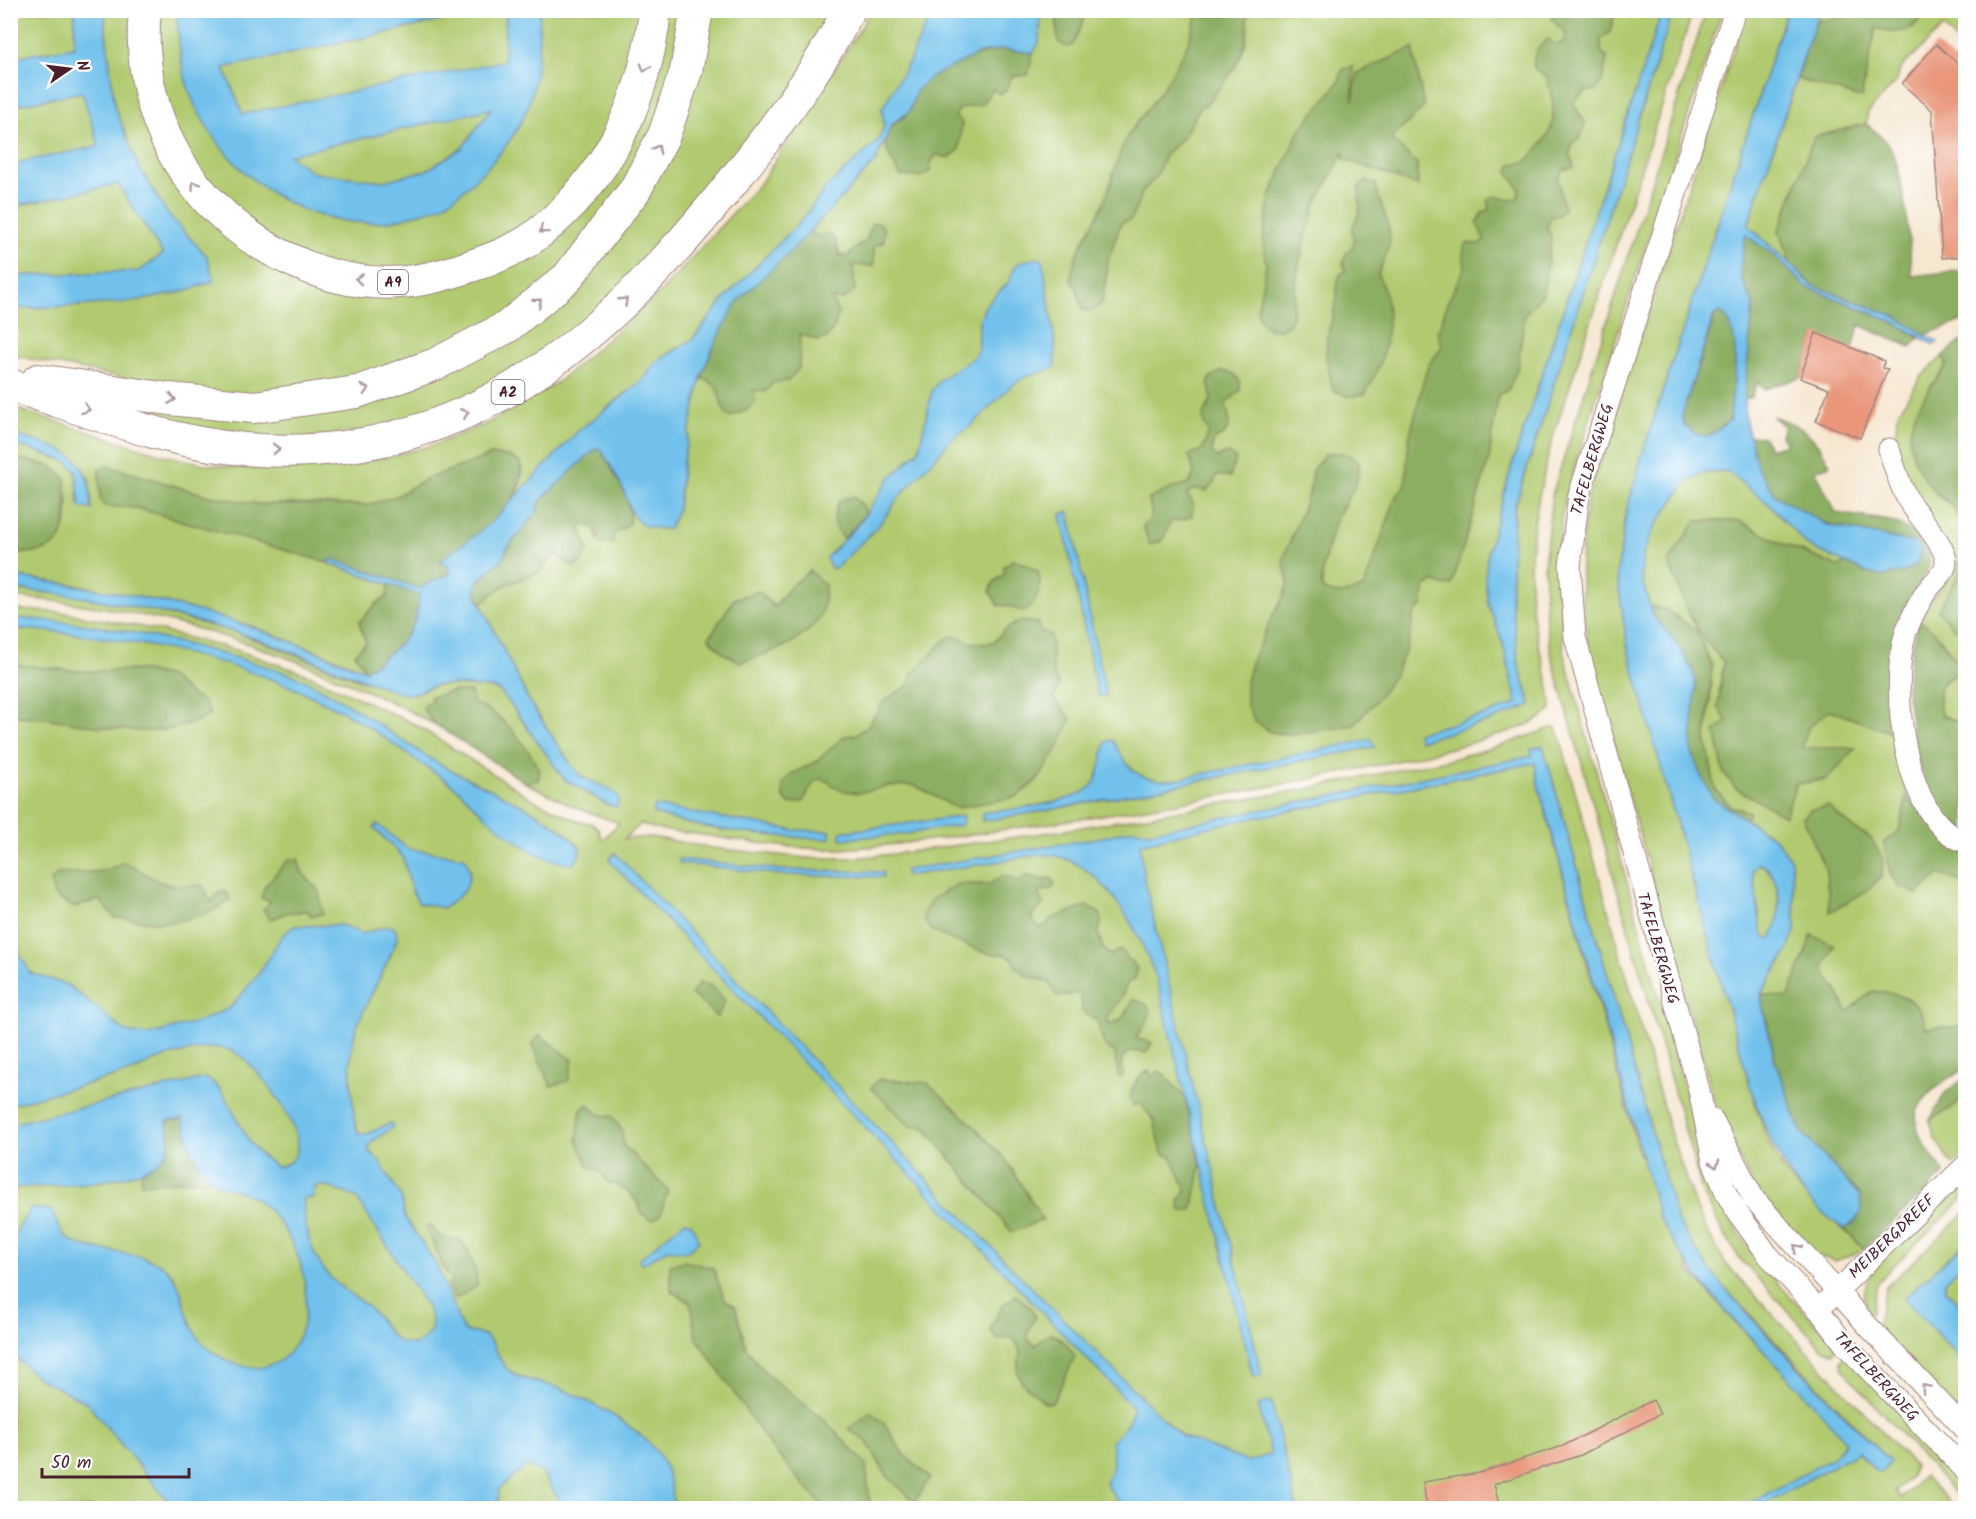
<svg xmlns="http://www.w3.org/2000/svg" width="1976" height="1519" font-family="Kalam,sans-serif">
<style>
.green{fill:#b1ca70;stroke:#7e744e;stroke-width:1.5;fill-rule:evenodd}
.forest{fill:#8cae62;stroke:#6b6646;stroke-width:1.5}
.water{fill:#71c1ec;stroke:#5e708c;stroke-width:1.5;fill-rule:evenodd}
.building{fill:#e9967a}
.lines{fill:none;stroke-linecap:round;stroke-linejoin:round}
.minor-casing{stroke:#a0837e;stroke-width:23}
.highway-casing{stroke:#a0837e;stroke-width:34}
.minor{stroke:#fff;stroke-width:21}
.highway{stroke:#fff;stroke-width:32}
.oneway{stroke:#ae9aa0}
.labels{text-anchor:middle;stroke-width:5;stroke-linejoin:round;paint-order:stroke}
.shield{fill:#fff;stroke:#80626b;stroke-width:1.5}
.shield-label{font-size:15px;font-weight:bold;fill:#4a1f2b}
.street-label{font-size:16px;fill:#4a1f2b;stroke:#fff}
</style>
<rect width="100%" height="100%" fill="#fff"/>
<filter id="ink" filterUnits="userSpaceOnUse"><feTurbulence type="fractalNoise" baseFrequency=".0167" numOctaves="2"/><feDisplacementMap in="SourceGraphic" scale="12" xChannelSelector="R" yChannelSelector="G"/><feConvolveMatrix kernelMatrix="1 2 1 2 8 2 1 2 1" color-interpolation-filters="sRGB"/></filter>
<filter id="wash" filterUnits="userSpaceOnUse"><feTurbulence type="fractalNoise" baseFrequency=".008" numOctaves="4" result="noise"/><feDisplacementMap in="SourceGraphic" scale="24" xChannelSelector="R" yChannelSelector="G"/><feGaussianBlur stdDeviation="1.35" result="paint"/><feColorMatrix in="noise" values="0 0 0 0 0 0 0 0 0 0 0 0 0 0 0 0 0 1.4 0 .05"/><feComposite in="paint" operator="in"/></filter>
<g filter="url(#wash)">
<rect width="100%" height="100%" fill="#f6e7d1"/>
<!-- green -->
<path class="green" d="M10 11H841L808 68 595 323 421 423 255 445 125 419 177 389 11 355Z
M869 11H933L909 62 882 109 884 127 878 141 827 187 802 220 727 296 692 340 656 362 642 381 609 406 517 495 522 475 521 463 509 456 492 455 426 479 397 496 367 505 258 504 209 496 105 465 104 505 137 508 298 553 389 584 387 597 379 601 359 622 366 642 355 654 366 670 251 626 89 587 11 576 10 555 46 550 67 523 68 496 50 466 11 457V443L66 461 76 470 79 503 92 508 89 478 47 445 11 434V407L159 454 204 464 266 470 339 466 388 457 434 445 490 422 558 382 655 298 762 181 862 26Z
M1041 11H1662L1513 462 1488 551V603L1503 644 1512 684 1531 704 1519 666 1511 597 1514 509 1673 11H1693L1552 440C1537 499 1524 558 1533 619 1537 646 1552 686 1551 710 1519 757 919 848 835 849 788 849 742 841 696 834 678 832 657 831 641 824L624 839 651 837 712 848 807 858H852L894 854 1065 830 1306 789 1451 759 1500 746 1554 727 1558 730 1671 1135 1693 1200 1710 1237 1726 1264 1914 1466 1911 1477 1895 1491 1902 1498 1924 1476 1955 1508H11V609L67 613 158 630 236 650 309 675 416 725 534 800 578 821 593 824 598 828 602 840 619 823 575 807 526 783 538 780 432 702 423 709 436 725C303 654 161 607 11 597L10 589 61 593 154 611 235 632 360 680 415 694 428 687 443 684 492 688 500 691 509 702 564 779 608 805 594 784 582 777 572 767 530 703 475 592 595 449 639 523 660 529 678 508 683 460 701 378 713 347 737 302 792 250 875 162 893 123 917 90 1003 49 1024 53 1039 43ZM1543 746 1676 1218 1693 1249 1719 1282 1890 1462 1882 1472H1878L1845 1441 1817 1405 1738 1325 1690 1271 1639 1152 1538 784 1535 763Z
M1706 11H1722L1575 465 1562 513 1558 569 1564 654 1700 1146C1710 1175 1720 1204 1737 1231 1765 1274 1804 1309 1838 1347L1833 1353 1823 1349 1740 1259 1722 1231 1702 1191 1551 654 1546 624 1544 566 1552 495Z
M1746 11H1787L1642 455 1626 513 1617 575 1628 649 1750 1086C1759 1114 1768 1149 1786 1173 1808 1202 1837 1223 1864 1248L1856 1254 1834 1261 1815 1255 1753 1187 1717 1111 1590 658C1580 597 1577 557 1588 496Z
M1819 11H1865L1862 15 1816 21Z
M1929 11H1965V49L1943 27 1900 69 1897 81 1868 112 1866 124 1814 137 1779 231 1791 265 1748 225 1797 79 1861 97 1876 27 1912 28Z
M1943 356 1947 365 1930 387 1936 494 1955 508 1962 533 1958 575 1938 610 1954 629 1965 627V719L1953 720 1941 715C1936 692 1936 682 1960 673 1957 652 1934 632 1917 619L1950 574 1913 497 1893 444 1899 411 1921 377Z
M1727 471 1769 504 1808 546 1846 563 1839 567 1776 541 1740 521H1696L1668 563C1676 576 1679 588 1684 602 1693 624 1708 646 1724 662L1719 690 1727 721 1735 788 1785 815 1796 784 1827 779 1854 749H1801L1808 728 1829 710 1895 734 1907 796 1899 831 1884 842 1891 876 1900 888 1927 883 1940 874 1965 883V1026L1926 1028C1919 997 1901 994 1873 991L1847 1012 1836 989 1824 976V965L1812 935 1788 999 1761 994 1786 954 1796 929 1791 860 1777 840 1746 819 1749 812 1731 807 1715 789 1706 739 1712 682 1666 610 1648 606C1644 589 1639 574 1642 556 1645 541 1675 491 1687 481 1698 472 1713 472 1727 471ZM1828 806 1854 829 1871 838 1882 876 1868 890 1830 911 1826 871 1813 842Z
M1759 863C1782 874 1784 918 1771 938H1765L1761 930 1753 871Z
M1965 1095V1152L1953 1165 1935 1139 1930 1120 1956 1105Z
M1958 1186 1963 1192 1962 1200 1889 1270 1877 1284 1871 1315 1868 1313C1865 1303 1863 1295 1866 1285 1873 1258 1936 1208 1958 1186Z
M1965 1213V1243L1904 1298 1965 1364V1422L1877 1327 1886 1287Z
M1965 1261V1311L1946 1290 1945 1281Z
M1846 1355 1965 1480V1504L1842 1369 1841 1361Z"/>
<!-- forest -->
<path class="forest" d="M1056 11H1087L1073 45 1067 47 1058 42Z
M1200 11H1253L1247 18C1252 53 1227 79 1206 105L1201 106 1183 137 1166 154 1156 177 1143 191 1131 220 1121 223 1109 258 1102 303 1093 311 1083 310 1076 287 1071 281C1072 252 1093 228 1104 202 1112 183 1117 155 1127 137 1138 119 1154 103 1165 85 1170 77 1186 49 1189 40 1193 29 1194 21 1200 11Z
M1553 11H1616L1610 32 1601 39V51L1607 57 1603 79 1596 90 1584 92 1573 103 1585 123 1580 139 1572 143 1570 152 1574 167 1563 170 1558 179 1564 208 1559 215 1551 217 1547 227 1551 238 1543 294 1525 314 1517 370 1508 390 1498 395 1489 459 1452 585 1444 586 1435 581 1425 587 1422 606 1413 616C1410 661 1384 693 1354 725L1297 734 1272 733 1255 722 1246 703V681L1251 663 1273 615 1283 598 1288 583 1283 559 1310 490 1312 470 1326 454C1340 452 1348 452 1359 463 1360 484 1346 500 1337 518 1330 536 1319 572 1323 590 1338 597 1349 593 1364 587L1397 494 1405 487 1409 439 1424 379 1429 364 1442 347 1438 332 1448 301 1465 267 1463 255 1465 243 1479 244 1485 241 1477 223 1483 212 1490 210 1488 200 1495 196 1510 200 1518 198 1519 188 1508 172 1511 164 1526 162C1557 128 1558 121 1547 77L1534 68C1533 54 1537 48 1548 39L1555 44 1563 43 1566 34 1552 19Z
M1865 11H1929C1909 31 1905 36 1876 28L1861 98 1797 79 1816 21 1861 15Z
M1413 48 1424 107 1391 139 1417 163 1418 186 1344 159V152L1315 206 1299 263 1292 316 1289 324 1279 330 1269 329 1261 322 1257 312 1266 266 1263 239 1270 196 1299 131 1339 82 1342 70 1353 66V101L1357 73Z
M1003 49 1033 53 1028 75 1012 76 1006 91 999 94 993 89 982 104 959 109 955 116 962 123 959 150 949 158 936 155 931 162 930 171 921 177 901 176C891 162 876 137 894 123 900 119 905 118 909 112 913 106 913 97 917 90 931 68 979 53 1003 49Z
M1866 124C1874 130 1884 137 1889 146 1905 173 1909 243 1912 276L1965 270V320L1925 335 1894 316 1812 285 1791 265 1779 231 1814 137Z
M1366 181 1376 184C1378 203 1390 219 1390 239 1390 249 1381 264 1378 275 1397 311 1387 360 1365 394L1349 397 1333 390 1326 357 1327 338 1337 298V284L1340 275 1346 270 1343 265 1346 253 1351 250 1354 242 1352 230 1360 208 1359 186Z
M872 223H880L884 229V242L874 246V266L853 265 855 290 843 300 832 299 838 313 835 327 827 338 819 341 800 334 799 368 788 381 774 382 765 392 753 390 756 402 745 411 729 417C714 402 727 386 701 378L713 347 737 302 810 231 819 237 828 233 835 238 840 256H848L861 244 866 242Z
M1745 234 1771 252 1805 286 1894 322 1920 338 1911 347 1859 325 1853 349 1816 334 1800 378 1765 389 1757 383 1751 398H1744L1753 305 1740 273Z
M1721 312C1746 333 1731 391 1730 420L1709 437 1695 434 1684 425 1682 415 1715 315Z
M1965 338 1966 627 1954 629 1938 610C1944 599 1954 586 1958 574 1964 555 1963 530 1955 511 1952 502 1936 494 1930 486 1891 436 1915 408 1947 365L1943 356Z
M1222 371 1233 373 1240 381V391L1225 404C1229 412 1232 425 1225 433 1222 437 1217 437 1213 441L1212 452 1217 458 1227 453 1236 458 1230 477 1216 475 1214 483 1206 491 1195 489 1187 493 1193 504 1192 516 1183 520 1171 521 1162 541 1150 545 1143 526C1157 517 1150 512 1149 499 1159 494 1178 484 1189 484L1194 473 1189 455 1203 449 1209 431 1204 424 1203 415C1211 399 1214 402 1208 383L1211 377Z
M1772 416C1803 426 1816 436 1830 465L1815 470 1836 513 1890 521 1905 528 1924 540 1930 557 1929 568 1904 607 1899 625 1895 734 1829 710 1808 728 1802 748H1855L1827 779 1796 784 1785 816 1735 788 1724 773 1715 732 1727 721 1718 707 1724 662C1708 646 1693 624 1684 602 1679 588 1676 576 1668 563L1696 521H1740L1776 541 1839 567 1846 563 1867 573 1891 538C1844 528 1776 521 1757 467 1753 457 1752 446 1749 436L1764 437 1769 449 1787 444 1781 436 1784 426Z
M595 449H601C612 471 634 499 629 524L614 535 613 543 602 544 598 539 595 528 583 524 581 529 588 550 582 562 574 567 555 554 539 572 503 586 482 603 475 592 477 582 503 558 507 548 536 513 540 501Z
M492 455 509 456 520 463C527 508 473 538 441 561L450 566V574L429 583 421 590 332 560 329 563 137 508 104 506 100 498 99 469 105 465 209 496 258 504 367 505 397 496 426 479Z
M10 457 51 466 65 478C67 490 66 499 66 511 65 553 47 550 11 555Z
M853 496 864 507 866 513 844 539C832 525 832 517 839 501Z
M1014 559 1038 571C1043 589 1038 600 1024 612L1005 605 999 606 990 592 993 583 1005 573 1003 567Z
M810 571 825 585C824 592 825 601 823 608 815 639 767 655 740 662L723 653 709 638 734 599 759 591 774 607 792 585Z
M389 584 419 595C419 634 395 650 366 670L355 654 366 642 359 622 379 601 387 597Z
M1648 606 1666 610 1697 631 1712 666 1706 739 1715 789 1731 807 1749 812 1746 819 1731 812 1713 798 1699 772 1691 749 1696 686 1676 642 1652 615Z
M1917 619 1935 632 1963 670C1958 675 1951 675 1946 679 1935 687 1939 704 1941 715L1953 720 1965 719V833L1949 823 1933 802 1916 756 1906 688Z
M1020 621 1037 623 1040 630 1051 635 1053 674 1059 685 1054 699 1071 719 1057 750 1038 780 1016 797 956 808 914 785 889 786 858 793 840 790 827 781 819 779 813 783 803 802 789 804 783 797V783L791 774 816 762 844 736 855 735 868 726 884 701 908 686 911 675 944 641 951 636 962 638 968 642 985 644 995 641 1004 630Z
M11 664 79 671 142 670 170 677 194 697 205 702 210 714C152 751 74 715 11 716Z
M454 691 471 692 474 704C502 711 528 747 540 771L538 780 526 783 436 725 423 709 425 703 432 702 430 697Z
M1907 796 1945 840 1965 851V883L1940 874 1917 894C1887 883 1889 870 1884 842L1899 831Z
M1828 806 1854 829 1871 838 1883 860 1882 876 1868 890 1830 912 1826 871 1803 818 1810 810Z
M289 859H298L302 872 319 891 323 914 312 916 305 910C298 914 292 911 285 913 278 916 278 919 270 919L263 909 271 902 261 898 265 886Z
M124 862C136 867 147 875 158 881 171 887 188 886 202 885L211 902 219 892H227L230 900C210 915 179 924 153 922 139 921 129 917 115 918L100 900 73 907 54 896 51 881 58 874 105 871Z
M1003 875 1019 881 1027 875 1042 880 1051 878 1055 884 1052 889 1038 892 1043 904 1031 917 1038 927 1046 926 1050 919 1086 906C1103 913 1105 916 1098 932L1103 949 1111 955 1120 950 1125 953 1127 959 1133 962 1137 969 1135 979 1128 982 1121 998 1108 1017V1024C1122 1024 1128 1011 1133 999 1163 1007 1146 1022 1136 1038L1152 1043 1146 1053 1131 1051 1123 1057 1121 1068 1124 1073 1121 1078 1118 1076 1115 1052 1105 1047 1097 1021 1082 1010 1081 995 1078 993 1057 997 1049 982 1025 975 1017 968 1013 959 1004 954H989L952 940 931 930 925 923 923 914 931 900 958 884H990Z
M1812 935 1835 945C1821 970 1819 967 1836 989 1840 995 1843 1004 1847 1012L1873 991C1901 994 1919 997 1926 1028L1965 1026V1068C1910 1103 1899 1116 1944 1172L1943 1175 1864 1248 1844 1229 1854 1224 1860 1195 1800 1130 1775 1061 1761 994 1788 998Z
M700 982 713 987 725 1001 717 1017 691 994Z
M540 1035 573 1060 568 1081 551 1086 532 1043Z
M1149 1071 1152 1076 1159 1071 1163 1073 1185 1098 1201 1165 1192 1210 1185 1212 1180 1209 1179 1201 1186 1190 1172 1158 1162 1153 1154 1121 1141 1103 1134 1106 1130 1099C1131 1088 1137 1075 1149 1071Z
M1965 1078V1095L1956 1105 1930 1120 1945 1093Z
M879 1079 928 1083 975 1127 1006 1160 1043 1220 1012 1232 924 1127 910 1126 871 1088Z
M588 1104 598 1114 613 1117 622 1130 623 1145 668 1190 660 1216 651 1220 642 1214C637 1197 626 1187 609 1183L601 1172 589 1167 577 1140 581 1110Z
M183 1119 212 1179 141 1184 142 1170 167 1121Z
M432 1226C440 1239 446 1239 460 1239 470 1254 477 1268 477 1286L455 1299 448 1284 453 1279 447 1275 426 1227Z
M684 1261 713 1268 725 1300 735 1306 746 1347 757 1363 770 1377 823 1419 866 1464 870 1508H824L770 1446 696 1337C692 1325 694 1314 690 1302L671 1291 670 1265Z
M1016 1295 1032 1309 1035 1316 1027 1335 1030 1342 1036 1345 1049 1333C1062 1337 1069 1346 1075 1357L1053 1402 1046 1403C1042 1400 1022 1384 1021 1381 1010 1364 1031 1356 1011 1337L998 1340 990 1330 1002 1306Z
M871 1412 885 1424 903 1454 930 1478 915 1502 887 1476 867 1442 848 1429Z"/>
<!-- water -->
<path class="water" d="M179 10 214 11V13L228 10 486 11 224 68 243 114 504 61 506 11H540C539 42 538 79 527 109 517 135 499 156 480 175 469 185 458 196 445 204 436 210 422 212 411 216 328 242 239 189 200 115 182 82 180 56 177 19ZM491 109 462 148 427 170 384 181 314 173 289 155Z
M933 10 1041 11 1039 43 1033 53 1003 49 980 53 931 77 917 90 909 112 893 123 875 162 792 250 737 302 713 347 701 378 683 460 678 508 669 529C629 528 635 517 622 487 616 474 608 462 601 449H595L540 501 536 513 507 548 503 558 477 582 475 592 530 703 572 766 582 777 609 789 619 797 617 807 608 805 564 779 509 702 500 691 492 688C476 688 456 683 440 685 427 686 418 695 405 694 347 676 292 649 234 632 161 610 86 595 11 589V576C92 587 173 600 251 627 290 640 327 657 366 670 395 650 419 634 419 595L329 563 332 559 421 589 429 583 450 574V566L440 561 490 524 577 432 642 381 656 362 692 340 727 296 802 220 827 187 878 141 884 127 882 109 909 62Z
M75 11H106L105 23 115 108 139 167 169 216 207 256 214 281C150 307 78 305 11 309V276L139 271 163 254 118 184 11 207V164L99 146 82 92 11 106V58L74 47Z
M1662 11H1673L1514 509 1511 597 1519 666 1531 705 1491 721 1419 741 1417 733 1489 714 1517 703 1503 644 1488 603 1485 580 1488 551 1513 462Z
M1787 11H1819L1748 225 1812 285 1894 316 1938 342 1934 345 1894 322 1805 286 1771 252 1745 235 1740 273 1753 305 1744 398 1746 423 1758 469 1776 496 1827 525 1916 543 1921 550 1917 564 1904 572 1882 576 1867 573 1808 546 1769 504 1727 471 1706 472 1687 481 1654 528 1643 554 1641 576 1652 615 1676 642 1693 671 1696 686 1691 749 1699 772 1713 798 1777 840 1791 860 1796 929 1786 954 1761 994 1763 1008 1775 1061 1800 1130 1859 1195C1864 1212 1859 1221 1844 1229 1791 1194 1770 1144 1750 1086L1628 649 1617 575 1626 513 1642 455ZM1721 312C1746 333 1731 392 1730 420L1709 437 1695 434 1684 425 1682 415 1714 315ZM1759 863C1783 873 1784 918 1771 938H1765L1761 930 1753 871Z
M1039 258 1043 261 1055 343V368L1025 377 1009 388 971 426 953 438 900 496 879 525 836 568H831L826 558 859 524 890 478 919 450 932 390 940 380 973 358 979 349V321L986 305 1008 283 1016 265 1023 261Z
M10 434C58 448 93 450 91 509L80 507 76 470 66 461 11 443Z
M1069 512 1106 695 1098 696 1061 514Z
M11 618C85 621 154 634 226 655 250 662 277 668 300 678 350 701 392 736 440 764 477 786 554 813 580 848L579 857 573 864C534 862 490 822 464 795 451 782 432 771 416 760 388 740 359 719 328 704 231 655 117 636 11 628Z
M1372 739 1375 747 1044 811 982 821V813C1008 809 1079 805 1094 783 1101 771 1102 755 1106 742L1113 740C1129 771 1137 781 1172 780Z
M1543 746 1676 1218C1706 1273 1751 1318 1794 1363 1826 1396 1858 1430 1890 1462L1882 1472H1877L1858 1452 1757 1508H1741L1834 1457 1845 1441C1783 1363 1706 1306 1659 1217L1538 784 1535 763 1223 824 1140 844 1144 879 1262 1375 1253 1377 1157 980C1142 937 1106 866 1056 856 1039 852 1019 858 1002 861 970 866 938 871 906 876L905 870 1103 837 1133 829 1149 832 1532 756 1531 749Z
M655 806 792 830 830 831V839C777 837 703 832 653 813Z
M963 816 962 825 905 834 841 839V832Z
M377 824 408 849 464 857C479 879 462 897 443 908L419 903 412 892 403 857 374 828Z
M615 853 1009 1265 1171 1427 1183 1437 1248 1462 1271 1454 1258 1405 1271 1401 1297 1508H1269L1242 1503 1226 1508H1123L1106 1484 1113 1464 1112 1441C1121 1433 1135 1417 1132 1406L609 860Z
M679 859 783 870 883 872V877L783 875 679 863Z
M10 903 19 952 30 973 68 985 126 1032 149 1035 200 1021 230 1008 261 971 281 937 294 926 342 925 361 934 387 926 394 927C395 930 397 933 397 936 397 950 362 1008 356 1029 346 1061 352 1091 355 1124L359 1134H367L391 1123 393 1127 372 1142 368 1149 379 1161 401 1196 405 1217 436 1264 463 1330C471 1335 482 1331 488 1338 499 1350 498 1365 514 1374 528 1382 547 1383 562 1389 594 1403 644 1429 662 1460 670 1474 672 1493 674 1508H564L542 1472 526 1466 499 1489 498 1508H177L169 1502 86 1402 38 1378 11 1353V1240L31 1208 51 1210C56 1218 58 1231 66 1237 89 1256 133 1247 161 1265 197 1288 171 1339 232 1362 241 1365 248 1369 258 1368 277 1365 287 1359 296 1342 306 1325 307 1303 305 1285 301 1252 279 1211 249 1195 238 1190 224 1189 215 1182 194 1165 189 1143 183 1119L167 1121C168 1132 172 1144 166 1153 146 1187 46 1185 11 1188V1124L205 1078C229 1087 237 1131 257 1151 262 1157 270 1161 276 1167 333 1159 260 1069 238 1054 234 1051 226 1049 221 1048 208 1045 163 1057 150 1062 144 1065 140 1069 134 1071 93 1083 52 1093 11 1105ZM322 1185 356 1197 427 1307C436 1328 433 1332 416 1345 411 1344 402 1344 398 1341 388 1335 380 1318 371 1310 360 1299 347 1293 335 1282 313 1262 302 1227 304 1199L313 1198 315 1187Z
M685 1221 691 1223 699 1241 686 1252 668 1249 641 1265 639 1259Z
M1965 1243V1261L1945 1282 1946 1290 1965 1311V1364L1904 1298Z"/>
<g id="blocks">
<!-- building -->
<path class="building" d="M1936 44 1965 70V256L1942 258 1932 110 1902 84Z
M1816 333 1884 361 1883 368 1888 369 1860 438 1816 421 1829 389 1800 378Z
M1653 1400 1660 1414 1581 1455 1494 1484 1500 1509H1427L1423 1482 1479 1473 1563 1446Z"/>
</g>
</g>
<g filter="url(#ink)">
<use href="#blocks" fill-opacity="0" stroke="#a0837e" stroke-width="1.5"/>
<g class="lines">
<!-- minor casing -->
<g class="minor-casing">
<path id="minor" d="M1735 10 1579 495 1570 566 1575 637 1699 1090 1713 1161 1727 1195 1738 1213 1768 1255 1819 1310 1846 1346 1966 1471
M1889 449C1894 466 1899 484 1908 500 1917 515 1946 545 1946 562 1946 574 1929 585 1924 595 1917 607 1910 620 1906 632 1889 684 1903 824 1966 842
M1713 1120 1754 1199 1868 1326 1966 1430
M1827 1301 1966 1165"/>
</g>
<!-- highway casing -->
<g class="highway-casing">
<path id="highway" d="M145 10C139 69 154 129 189 177 239 245 328 292 413 281 435 278 454 272 474 265 495 258 522 247 539 233 609 178 646 97 655 10
M38 380 169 399 254 407 357 392 436 364 507 327 567 278 635 190 664 135 686 71 697 10
M10 385C87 410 165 443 245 449 460 467 603 343 729 186 773 131 817 73 849 10"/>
</g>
<!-- minor -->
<use href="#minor" class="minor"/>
<!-- highway -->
<use href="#highway" class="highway"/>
</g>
<!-- one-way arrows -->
<defs><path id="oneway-chevron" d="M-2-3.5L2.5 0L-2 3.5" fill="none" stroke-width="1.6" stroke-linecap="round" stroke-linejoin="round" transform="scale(1.5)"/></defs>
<g class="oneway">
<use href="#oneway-chevron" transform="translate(645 68) rotate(107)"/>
<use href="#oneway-chevron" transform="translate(657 149) rotate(-62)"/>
<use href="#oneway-chevron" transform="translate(195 185) rotate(-126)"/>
<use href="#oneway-chevron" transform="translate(543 230) rotate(140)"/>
<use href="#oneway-chevron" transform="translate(359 279) rotate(-172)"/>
<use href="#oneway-chevron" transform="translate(624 301) rotate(-44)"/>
<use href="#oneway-chevron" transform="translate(538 302) rotate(-40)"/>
<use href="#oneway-chevron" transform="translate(365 389) rotate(-18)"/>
<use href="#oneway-chevron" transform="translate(172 399) rotate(7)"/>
<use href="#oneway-chevron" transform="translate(86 409) rotate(18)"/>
<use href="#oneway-chevron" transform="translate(465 413) rotate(-22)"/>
<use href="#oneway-chevron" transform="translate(276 449)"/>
<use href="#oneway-chevron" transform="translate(1715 1164) rotate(72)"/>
<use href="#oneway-chevron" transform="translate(1797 1248) rotate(-132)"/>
<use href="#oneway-chevron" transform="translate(1925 1388) rotate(-133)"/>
</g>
</g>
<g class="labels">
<!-- shield labels -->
<g class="shield">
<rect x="378" y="270" width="30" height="24" rx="4.5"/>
<rect x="491.5" y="380" width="33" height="24" rx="4.5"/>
</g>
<g class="shield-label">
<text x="393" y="287">A9</text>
<text x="508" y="397">A2</text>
</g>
<!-- street labels -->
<g class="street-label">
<text transform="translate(1591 459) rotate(-74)" y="6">TAFELBERGWEG</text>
<text transform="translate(1659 948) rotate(74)" y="6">TAFELBERGWEG</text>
<text transform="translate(1891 1236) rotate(-44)" y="6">MEIBERGDREEF</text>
<text transform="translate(1877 1376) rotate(47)" y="6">TAFELBERGWEG</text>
</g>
</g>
<!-- margin -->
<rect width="1976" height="1519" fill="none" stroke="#fff" stroke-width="36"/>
<!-- north arrow -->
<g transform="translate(69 69) rotate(76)" stroke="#ffffff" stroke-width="4.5" paint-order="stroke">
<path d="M0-4.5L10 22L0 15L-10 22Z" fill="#4a1f2b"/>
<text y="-9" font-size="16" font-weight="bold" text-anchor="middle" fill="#4a1f2b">N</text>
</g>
<!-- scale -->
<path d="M42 1468v9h147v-9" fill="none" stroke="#4a1f2b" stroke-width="3"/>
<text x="51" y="1468" font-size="18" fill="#4a1f2b" stroke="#ffffff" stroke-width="4.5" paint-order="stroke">50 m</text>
</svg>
